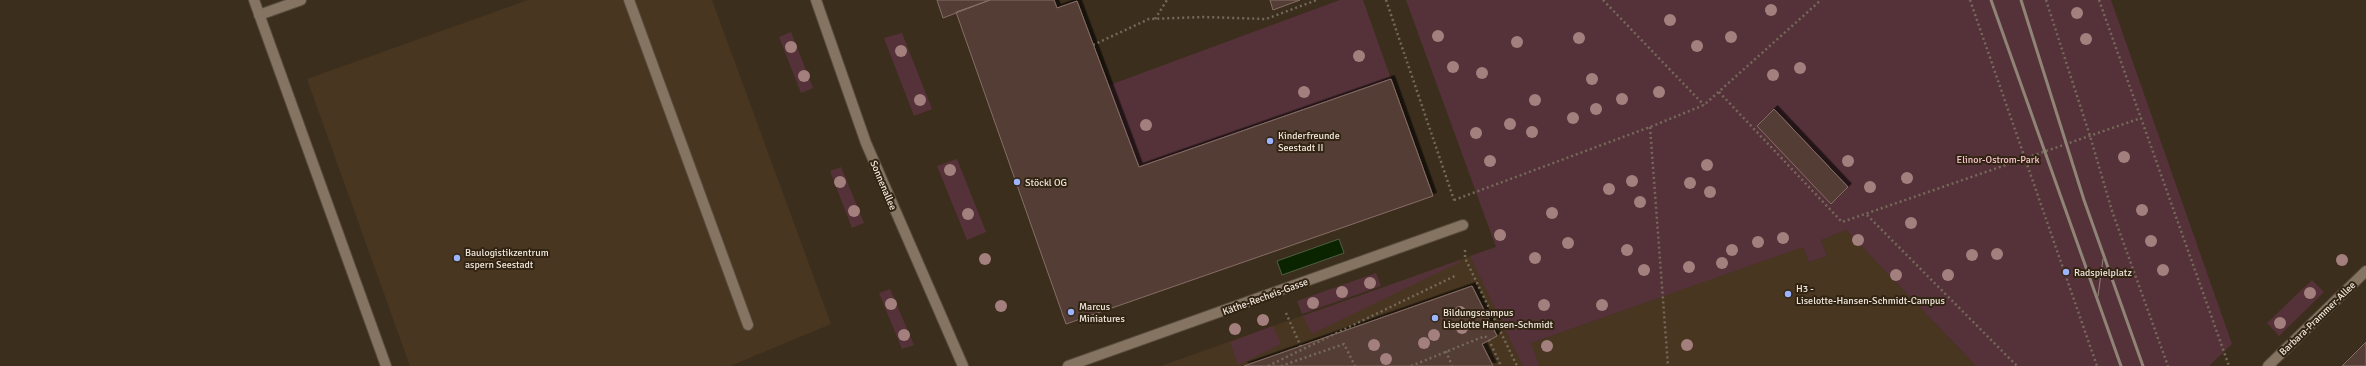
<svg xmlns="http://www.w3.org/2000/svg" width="2366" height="366" font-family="Signika,sans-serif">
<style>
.built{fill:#483620}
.green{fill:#553239}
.water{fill:#0a2400;stroke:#4f5e42}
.building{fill:#533c35;stroke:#876e66;filter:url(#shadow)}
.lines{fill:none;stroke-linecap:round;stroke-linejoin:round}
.service-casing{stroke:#584c3d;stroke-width:12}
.minor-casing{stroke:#584c3d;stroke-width:12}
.tertiary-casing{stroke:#584c3d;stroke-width:12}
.path{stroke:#75695a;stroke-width:2.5;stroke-dasharray:2 3;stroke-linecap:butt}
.service{stroke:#847461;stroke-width:10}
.minor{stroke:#847461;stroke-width:10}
.tertiary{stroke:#847461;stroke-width:10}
.tram{stroke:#908476;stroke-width:1}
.rail{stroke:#908476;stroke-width:3}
.tree{fill:#a37f7d}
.poi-dot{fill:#9bb4fd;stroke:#322413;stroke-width:1.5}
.labels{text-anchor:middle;stroke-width:4;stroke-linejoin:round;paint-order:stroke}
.poi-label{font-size:10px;fill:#efe6db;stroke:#322413;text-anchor:start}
.park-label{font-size:10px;fill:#f8c2cc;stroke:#322413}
.street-label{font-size:10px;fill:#efe6db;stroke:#322413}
</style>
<defs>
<filter id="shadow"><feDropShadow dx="3.5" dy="-3.5" stdDeviation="0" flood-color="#0009"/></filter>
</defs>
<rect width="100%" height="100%" fill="#3c2e1d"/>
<!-- built -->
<path class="built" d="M528 0H712L831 324 730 366H410L307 79Z
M1846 230 1976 366H1161L1496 247 1531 343 1803 246 1809 262 1827 256 1821 240Z"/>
<!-- green -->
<path class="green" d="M1340 0H1363L1391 79 1139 167 1107 86Z
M1406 0H2111L2232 344 2209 366H1976L1846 230 1821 240 1827 256 1809 262 1803 247 1531 343 1539 366H1523L1470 256 1496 247Z
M791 32 813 88 801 93 779 37Z
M902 33 932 109 914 116 884 38Z
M957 159 986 232 967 240 937 166Z
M841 167 864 223 852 228 830 171Z
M1460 260V262L1312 334 1303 316Z
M1376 273 1381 286 1302 314 1297 301Z
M2312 280 2324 292 2279 336 2267 323Z
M890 289 914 345 902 349 879 293Z
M1273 326 1281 344 1238 365 1230 342Z"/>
<!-- water -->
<path class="water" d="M1339 239 1344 253 1282 275 1277 261Z"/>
<!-- building -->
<path class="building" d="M937 0H990L943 18Z
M990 0H1054L1057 8 1077 1 1139 167 1391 79 1433 196 1066 324 956 12Z
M1270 0H1300L1273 10Z
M1774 109 1848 187 1831 204 1757 126Z
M1472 286 1497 336 1482 344 1493 366H1244Z
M2366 342V366H2342Z"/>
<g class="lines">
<!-- service casing -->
<g class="service-casing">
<path id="service" d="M254 0 386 366
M629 0 748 325
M259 15 301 0
M1068 366 1463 225"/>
</g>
<!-- minor casing -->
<g class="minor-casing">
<path id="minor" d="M2268 366 2366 271"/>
</g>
<!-- tertiary casing -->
<g class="tertiary-casing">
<path id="tertiary" d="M816 0 866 143 963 366"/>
</g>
<!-- path -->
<path class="path" d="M1386 0 1454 200
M1603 0 1704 105
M1970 0 2097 366
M2046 0 2090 136 2112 211 2168 366
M2099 0 2229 366
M1155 19 1167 0
M1093 45 1149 19 1203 17 1266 19 1317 0
M1719 92 1842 222 2141 118
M1650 127 1668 366
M1454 200 1650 127 1704 105 1821 0
M1867 215 2017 366
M1465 250V258L1517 366
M1286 313 1302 349
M1446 351 1452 366
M1268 366 1457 275
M1281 366 1344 344 1355 366
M1411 366 1485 336 1489 340 1501 366"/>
<!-- service -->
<use href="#service" class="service"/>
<!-- minor -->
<use href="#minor" class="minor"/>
<!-- tertiary -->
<use href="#tertiary" class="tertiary"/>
<!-- tram -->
<path class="tram" d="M2098 296 2103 259"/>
<!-- rail -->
<path class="rail" d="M1991 0 2121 366
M2021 0 2084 200 2143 366"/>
</g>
<!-- trees -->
<g class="tree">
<circle cx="1771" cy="10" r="6"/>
<circle cx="2077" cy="13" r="6"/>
<circle cx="1670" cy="20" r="6"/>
<circle cx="1438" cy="36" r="6"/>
<circle cx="1731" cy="37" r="6"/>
<circle cx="1579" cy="38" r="6"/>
<circle cx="2086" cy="39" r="6"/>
<circle cx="1517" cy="42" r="6"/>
<circle cx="1697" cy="46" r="6"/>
<circle cx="791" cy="47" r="6"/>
<circle cx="901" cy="51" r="6"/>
<circle cx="1359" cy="56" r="6"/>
<circle cx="1453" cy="67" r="6"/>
<circle cx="1800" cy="68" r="6"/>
<circle cx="1482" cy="73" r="6"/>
<circle cx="1773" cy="75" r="6"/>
<circle cx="804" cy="76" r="6"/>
<circle cx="1592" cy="79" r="6"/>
<circle cx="1304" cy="92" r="6"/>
<circle cx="1659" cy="92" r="6"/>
<circle cx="1622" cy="99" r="6"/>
<circle cx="920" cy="100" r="6"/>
<circle cx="1535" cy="100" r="6"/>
<circle cx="1596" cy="109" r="6"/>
<circle cx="1573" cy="118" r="6"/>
<circle cx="1510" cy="124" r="6"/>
<circle cx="1146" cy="125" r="6"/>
<circle cx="1532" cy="132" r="6"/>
<circle cx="1476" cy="133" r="6"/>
<circle cx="2124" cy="157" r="6"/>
<circle cx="1490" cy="161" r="6"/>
<circle cx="1848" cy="161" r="6"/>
<circle cx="1707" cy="165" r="6"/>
<circle cx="950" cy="170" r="6"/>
<circle cx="1907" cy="178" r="6"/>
<circle cx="1632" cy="181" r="6"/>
<circle cx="840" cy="182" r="6"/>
<circle cx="1690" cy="183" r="6"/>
<circle cx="1870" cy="187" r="6"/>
<circle cx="1609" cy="189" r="6"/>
<circle cx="1710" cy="192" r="6"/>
<circle cx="1640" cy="202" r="6"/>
<circle cx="2142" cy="210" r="6"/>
<circle cx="854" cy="211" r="6"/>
<circle cx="1552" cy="213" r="6"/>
<circle cx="968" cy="214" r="6"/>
<circle cx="1911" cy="223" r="6"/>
<circle cx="1500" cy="235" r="6"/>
<circle cx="1783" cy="238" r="6"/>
<circle cx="1858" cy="240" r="6"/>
<circle cx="2151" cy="241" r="6"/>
<circle cx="1758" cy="242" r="6"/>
<circle cx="1568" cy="243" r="6"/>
<circle cx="1627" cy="250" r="6"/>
<circle cx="1732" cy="250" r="6"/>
<circle cx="1997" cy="254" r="6"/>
<circle cx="1972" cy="255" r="6"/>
<circle cx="1535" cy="258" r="6"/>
<circle cx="985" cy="259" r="6"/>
<circle cx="2342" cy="260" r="6"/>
<circle cx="1722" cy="263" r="6"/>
<circle cx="1689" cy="267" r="6"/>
<circle cx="1644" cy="270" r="6"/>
<circle cx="2163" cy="270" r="6"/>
<circle cx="1896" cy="275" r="6"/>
<circle cx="1948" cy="275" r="6"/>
<circle cx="1370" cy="283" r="6"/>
<circle cx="1342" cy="292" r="6"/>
<circle cx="2310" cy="293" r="6"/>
<circle cx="1313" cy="303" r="6"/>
<circle cx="891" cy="304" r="6"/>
<circle cx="1544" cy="305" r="6"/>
<circle cx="1602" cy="305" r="6"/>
<circle cx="1001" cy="306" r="6"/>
<circle cx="1460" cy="312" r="6"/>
<circle cx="1263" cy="320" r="6"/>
<circle cx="2280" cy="323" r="6"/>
<circle cx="1462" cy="328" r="6"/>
<circle cx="1235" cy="329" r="6"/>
<circle cx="904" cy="335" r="6"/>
<circle cx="1434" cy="335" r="6"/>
<circle cx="1424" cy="343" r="6"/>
<circle cx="1374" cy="345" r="6"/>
<circle cx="1687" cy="345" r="6"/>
<circle cx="1547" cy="346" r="6"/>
<circle cx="1386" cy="359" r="6"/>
</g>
<!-- markers -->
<g class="poi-dot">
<circle cx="1270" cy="141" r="4"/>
<circle cx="1017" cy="182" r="4"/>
<circle cx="457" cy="258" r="4"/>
<circle cx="2066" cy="272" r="4"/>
<circle cx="1788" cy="294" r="4"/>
<circle cx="1071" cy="312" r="4"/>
<circle cx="1435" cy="318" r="4"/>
</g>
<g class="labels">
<!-- poi labels -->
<g class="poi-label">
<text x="1278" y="139">Kinderfreunde<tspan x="1278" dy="12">Seestadt II</tspan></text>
<text x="1025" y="186">Stöckl OG</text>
<text x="465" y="256">Baulogistikzentrum<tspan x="465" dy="12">aspern Seestadt</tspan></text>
<text x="2074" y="276">Radspielplatz</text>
<text x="1796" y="292">H3 -<tspan x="1796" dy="12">Liselotte-Hansen-Schmidt-Campus</tspan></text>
<text x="1079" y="310">Marcus<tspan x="1079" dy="12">Miniatures</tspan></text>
<text x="1443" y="316">Bildungscampus<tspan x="1443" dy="12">Liselotte Hansen-Schmidt</tspan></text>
</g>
<!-- park labels -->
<g class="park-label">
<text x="1998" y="163">Elinor-Ostrom-Park</text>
</g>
<!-- street labels -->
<g class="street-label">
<text transform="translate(884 185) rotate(67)" y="4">Sonnenallee</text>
<text transform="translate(1265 296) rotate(-20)" y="4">Käthe-Recheis-Gasse</text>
<text transform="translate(2317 318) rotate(-44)" y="4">Barbara-Prammer-Allee</text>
</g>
</g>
</svg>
